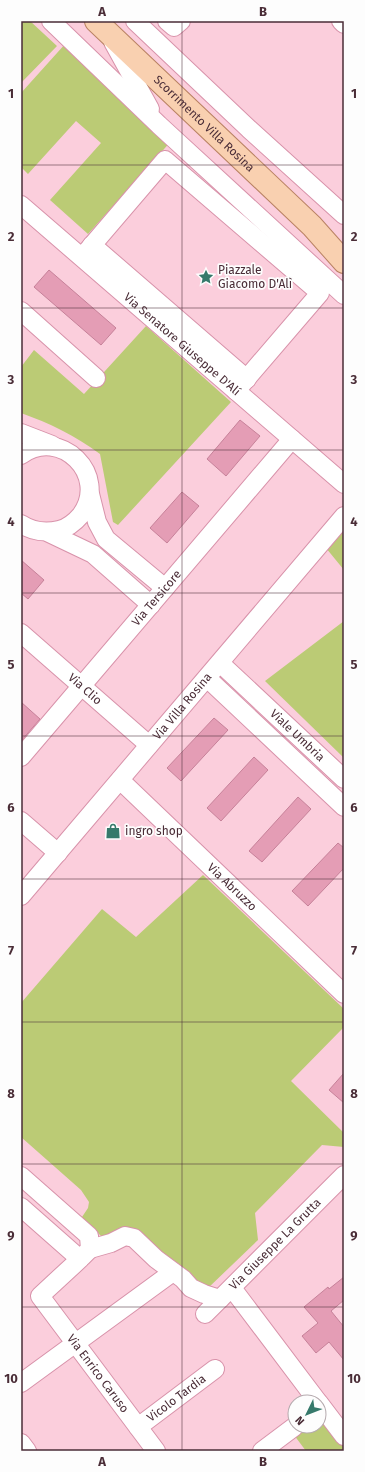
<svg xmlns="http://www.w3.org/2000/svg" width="365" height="1472" font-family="'Fira Sans',sans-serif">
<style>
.green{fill:#bbcb75}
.building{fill:#e49db5;stroke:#c68199}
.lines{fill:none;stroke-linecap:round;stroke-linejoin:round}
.minor-casing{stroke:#d892aa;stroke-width:20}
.major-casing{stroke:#b98263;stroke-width:24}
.minor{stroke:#fff;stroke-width:18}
.major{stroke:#f9d0b0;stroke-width:22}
.grid{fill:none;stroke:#4a2d37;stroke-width:1;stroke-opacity:0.55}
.labels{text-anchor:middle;stroke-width:3.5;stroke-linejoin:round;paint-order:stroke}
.street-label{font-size:12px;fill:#4a2d37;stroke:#fdfdfd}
.poi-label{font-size:12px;fill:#4a2d37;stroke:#fdfdfd;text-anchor:start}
.neatline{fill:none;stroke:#4a2d37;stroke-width:1.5}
.grid-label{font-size:13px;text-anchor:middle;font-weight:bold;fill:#4a2d37}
</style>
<rect width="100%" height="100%" fill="#fbcedc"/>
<!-- green -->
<path class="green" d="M21 21H30L57 46 21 83Z
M66 43 173 139 88 234 50 200 101 143 76 121 28 174 21 167V93Z
M146 326 231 402 118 525 113 522 100 454C76 436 49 423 21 413V367L34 350 84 394Z
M344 530V570L326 548Z
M344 621V758L265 681Z
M203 875 344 1009V1027L291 1081 344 1133V1147L322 1145 255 1213 258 1240 206 1290 138 1237 105 1240 82 1217 88 1208 89 1202 81 1190 21 1137V1003L102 909 136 937Z
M319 1413 344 1446V1451H306L294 1435 303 1426H319Z"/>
<!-- building -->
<path class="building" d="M49 270 116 328 101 345 34 287Z
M240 420 260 436 226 476 207 459Z
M182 492 199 506 167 543 150 528Z
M21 560 44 580 28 599 21 593Z
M21 702 40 719 21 741Z
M214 718 228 730 181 781 167 768Z
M254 757 268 770 221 821 207 808Z
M298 797 311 809 262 862 249 851Z
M338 843 344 848V868L308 906 292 891Z
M344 1073V1103L329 1090Z
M344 1277V1300L331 1311 344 1327V1360L329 1342 316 1353 302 1336 318 1323 304 1307 328 1287 329 1289Z"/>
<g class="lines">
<!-- minor casing -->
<g class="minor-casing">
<g id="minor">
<path d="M51 21 159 125 344 295"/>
<path d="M135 21 249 129 344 215"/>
<path d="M167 21 174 27 181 21"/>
<path d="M341 21 344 24"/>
<path d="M113 42 150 109"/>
<path id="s1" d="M21 205 344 484"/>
<path d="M92 245 247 379"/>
<path d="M82 257 165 160 320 293 236 391"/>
<path d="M21 311 96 378"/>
<path d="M21 433 52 445"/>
<path d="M21 455C60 426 110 475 81 515 75 522 68 528 59 530 45 533 33 532 21 524"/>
<path d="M90 494 97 522 106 539 165 588"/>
<path d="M49 533 93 554 151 605"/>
<path id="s2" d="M21 633 149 745"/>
<path id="s3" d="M220 663 344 779"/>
<path d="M207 678 344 807"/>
<path id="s4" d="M21 757 292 439"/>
<path id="s5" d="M120 780 344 994"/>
<path d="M21 821 58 853"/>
<path id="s6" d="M21 896 344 516"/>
<path d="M21 1176 89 1236 90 1249 82 1257"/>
<path id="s7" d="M21 1207 80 1259 40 1296 156 1451"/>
<path d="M90 1249 111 1243 125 1236 134 1238 156 1259 183 1279 191 1288 204 1294 220 1299"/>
<path d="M232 1288 318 1402"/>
<path id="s8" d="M205 1314 344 1175"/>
<path d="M21 1383 173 1272"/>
<path d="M319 1403 344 1436"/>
<path id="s9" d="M138 1427 215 1369"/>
<path d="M21 1443 27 1451"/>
<path d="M262 1451 294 1427"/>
</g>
</g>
<!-- major casing -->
<g class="major-casing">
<g id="major">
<path id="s10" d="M96 21 312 226 344 262"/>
</g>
</g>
<!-- minor -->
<use href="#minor" class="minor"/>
<!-- major -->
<use href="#major" class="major"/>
</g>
<!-- grid -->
<path class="grid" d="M182 21V1451M21 165H344M21 308H344M21 450H344M21 593H344M21 736H344M21 879H344M21 1022H344M21 1164H344M21 1307H344"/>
<!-- icons -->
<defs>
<g id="sight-bare" transform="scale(1.2)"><path d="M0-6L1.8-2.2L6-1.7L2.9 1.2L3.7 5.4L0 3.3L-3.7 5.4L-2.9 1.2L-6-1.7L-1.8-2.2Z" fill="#36796b" stroke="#fdfdfd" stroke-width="2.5" paint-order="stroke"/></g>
<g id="shop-bare" transform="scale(1.2)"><path d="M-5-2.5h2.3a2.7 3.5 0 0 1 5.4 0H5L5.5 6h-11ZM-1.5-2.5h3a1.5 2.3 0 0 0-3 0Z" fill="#36796b" stroke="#fdfdfd" stroke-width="2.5" paint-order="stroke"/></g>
</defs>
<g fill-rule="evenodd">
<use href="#sight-bare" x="206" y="277"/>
<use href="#shop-bare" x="113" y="831"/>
</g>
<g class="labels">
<!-- street labels -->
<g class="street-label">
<text dy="4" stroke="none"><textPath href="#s10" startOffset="149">Scorrimento Villa Rosina</textPath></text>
<text dy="4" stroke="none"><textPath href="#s1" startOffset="213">Via Senatore Giuseppe D'Alí</textPath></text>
<text dy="4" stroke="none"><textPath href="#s4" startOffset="209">Via Tersicore</textPath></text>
<text dy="4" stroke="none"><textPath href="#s2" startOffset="85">Via Clio</textPath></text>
<text dy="4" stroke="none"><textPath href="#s6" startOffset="249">Via Villa Rosina</textPath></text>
<text dy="4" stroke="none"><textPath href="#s3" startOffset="106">Viale Umbria</textPath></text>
<text dy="4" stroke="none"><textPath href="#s5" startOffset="155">Via Abruzzo</textPath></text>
<text dy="4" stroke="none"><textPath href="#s8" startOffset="99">Via Giuseppe La Grutta</textPath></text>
<text dy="4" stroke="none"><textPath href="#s7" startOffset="230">Via Enrico Caruso</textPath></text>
<text dy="4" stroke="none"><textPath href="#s9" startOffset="48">Vicolo Tardia</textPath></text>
</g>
<!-- poi labels -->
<g class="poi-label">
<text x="218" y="274">Piazzale<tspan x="218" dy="14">Giacomo D'Alì</tspan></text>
<text x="125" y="835">ingro shop</text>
</g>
</g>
<!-- border -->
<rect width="365" height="1472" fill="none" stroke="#fdfdfd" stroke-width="44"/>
<!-- north arrow -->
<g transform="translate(307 1414) rotate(227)"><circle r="19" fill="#fdfdfd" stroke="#b5aaae"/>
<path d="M0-3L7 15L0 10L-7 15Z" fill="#36796b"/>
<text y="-6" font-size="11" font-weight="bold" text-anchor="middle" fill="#4a2d37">N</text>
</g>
<rect x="22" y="22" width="321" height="1428" class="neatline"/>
<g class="grid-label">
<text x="102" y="16">A</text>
<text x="263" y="16">B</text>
<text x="11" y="98">1</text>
<text x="354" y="98">1</text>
<text x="11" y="241">2</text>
<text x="354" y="241">2</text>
<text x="11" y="384">3</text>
<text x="354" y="384">3</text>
<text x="11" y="526">4</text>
<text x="354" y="526">4</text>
<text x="11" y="669">5</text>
<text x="354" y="669">5</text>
<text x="11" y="812">6</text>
<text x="354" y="812">6</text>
<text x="11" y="955">7</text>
<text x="354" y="955">7</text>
<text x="11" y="1098">8</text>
<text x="354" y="1098">8</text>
<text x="11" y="1240">9</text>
<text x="354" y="1240">9</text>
<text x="11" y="1383">10</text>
<text x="354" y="1383">10</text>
<text x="102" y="1466">A</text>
<text x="263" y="1466">B</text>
</g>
</svg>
